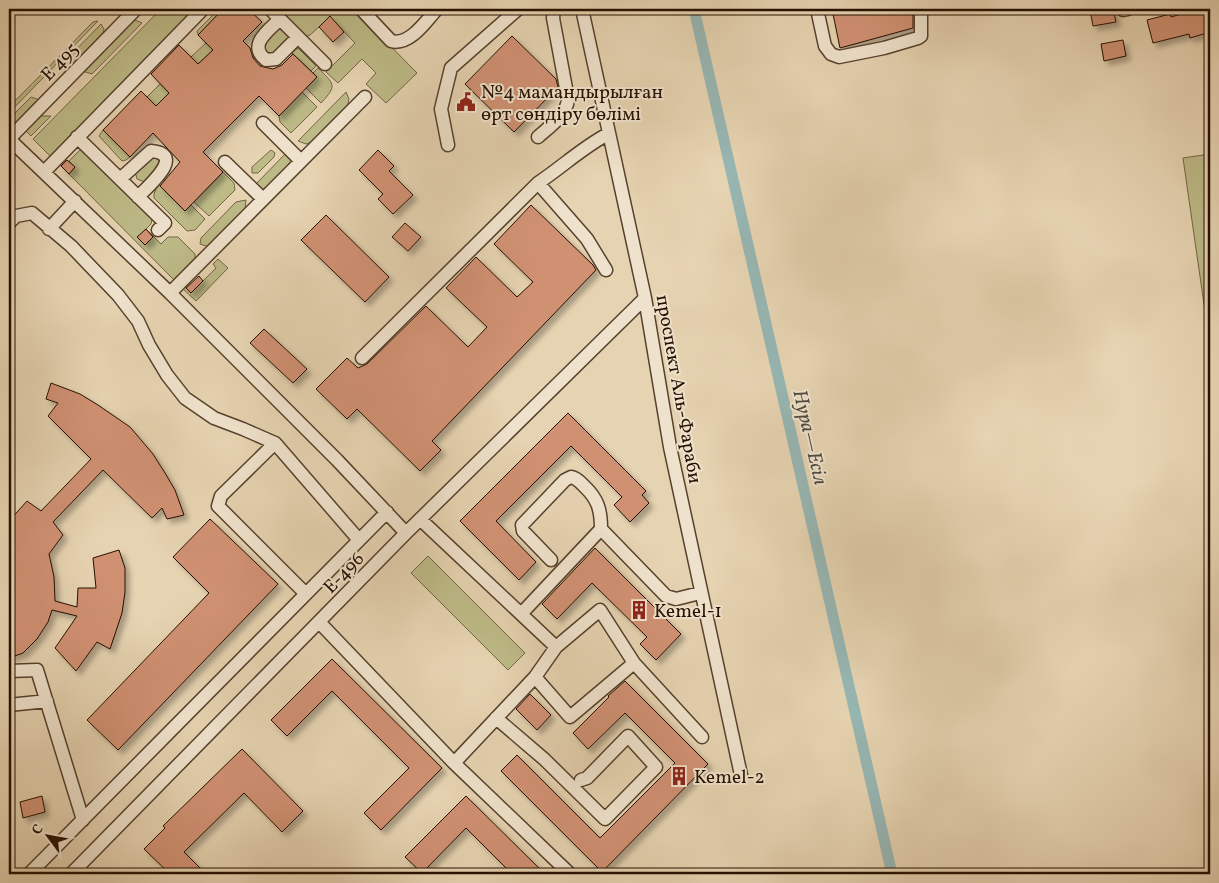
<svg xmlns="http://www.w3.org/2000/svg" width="1219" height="883" font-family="Vollkorn,serif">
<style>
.green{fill:#bdba87;stroke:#726544}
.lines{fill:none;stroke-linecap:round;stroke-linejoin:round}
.canal{stroke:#97b6b3;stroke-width:11}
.building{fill:#d09173;stroke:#261000;filter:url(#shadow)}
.minor-casing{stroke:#56412c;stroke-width:15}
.minor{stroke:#efe2cc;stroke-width:12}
.labels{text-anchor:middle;stroke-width:4;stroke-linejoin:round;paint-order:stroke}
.street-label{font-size:19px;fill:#261000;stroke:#efe2cc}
.poi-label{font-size:19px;fill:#261000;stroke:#efe2cc;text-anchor:start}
.water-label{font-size:20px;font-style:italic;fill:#4e4a3f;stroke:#efe2cc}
</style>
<defs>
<filter id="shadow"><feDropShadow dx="4.5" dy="4.5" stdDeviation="2.5" flood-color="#0004"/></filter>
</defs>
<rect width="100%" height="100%" fill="#e6d3b1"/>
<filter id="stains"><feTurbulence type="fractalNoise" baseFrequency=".004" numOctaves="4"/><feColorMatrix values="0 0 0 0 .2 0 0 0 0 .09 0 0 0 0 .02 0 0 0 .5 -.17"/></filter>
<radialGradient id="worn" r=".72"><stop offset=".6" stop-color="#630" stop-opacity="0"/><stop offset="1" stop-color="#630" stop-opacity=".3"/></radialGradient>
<!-- green -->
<path class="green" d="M161 9H197L52 158 33 139Z
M219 9H223L198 35 197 31Z
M279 9H354L417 73 386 103 366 84 376 73 362 59 338 83 326 72 355 43 330 17 310 35 307 36 303 35 280 13Z
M135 20 142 23 92 74 82 71 129 22Z
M98 21 9 113V107L93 22Z
M101 24 104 29 103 34 74 64H62Z
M281 29 287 34 288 39 276 54H268L264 50V42L275 30Z
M206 43 213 50 198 64 191 57Z
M298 48 316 66 311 71 292 53Z
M318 68C334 84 338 85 321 103L306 88 317 77 313 73Z
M160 84 169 93 156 106 147 97Z
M302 92 317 107 291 133 280 122 279 116Z
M346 92 349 99 347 107 313 142 306 144 298 141Z
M31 97 40 100 17 124 11 117Z
M39 116H51L31 136 25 130Z
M103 130 130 157 126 160 122 161 99 136Z
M83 147 152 219 151 224 146 229 161 244 168 237H178L195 254V261L175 281 69 174 75 167 69 161Z
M271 150 275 153 274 157 258 173H252V167Z
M287 152 291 158C291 167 269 189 260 190L254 186Z
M1210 154V346L1183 158Z
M148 157 158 159 161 166 145 182 137 179 135 171Z
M223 172 234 183 235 190 209 216 194 202Z
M158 184 185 211 191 205 205 219 195 230 187 231 154 198V194Z
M246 200 245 210 209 247 200 244 201 238 236 202Z
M218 259 228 268 196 301 182 288 184 286 191 293 216 268 213 264Z
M428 556 525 653 508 670 411 573Z"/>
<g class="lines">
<!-- canal -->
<path class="canal" d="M694 9 892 874"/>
</g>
<!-- building -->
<path class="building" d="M223 9H248L262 22 243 41 250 48 253 58 260 66 273 69 282 65 293 54 317 77 279 116 259 96 203 152 223 172 185 211 160 186 180 162 153 133 130 157 103 130 141 91 156 106 169 93 151 74 179 45 198 64 213 50 198 35Z
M832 9H913V28L840 48Z
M1097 9H1113L1116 22 1093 26 1090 10Z
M1198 9H1204L1210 32 1190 38 1189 34 1153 43 1147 20 1170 14 1171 17Z
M330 16 344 32 333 42 319 27Z
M512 36 556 79 558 87 514 132 465 84Z
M1123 40 1126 56 1104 61 1101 44Z
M378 150 394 166 389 171 413 195 393 214 378 199 383 194 359 170Z
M67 160 75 167 69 174 61 166Z
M531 205 593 265 596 270 432 441 441 450 420 471 357 409 347 419 316 389 347 358 358 368 367 364 426 306 468 347 487 327 446 288 476 257 517 297 533 282 494 244Z
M326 215 389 277 365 302 301 240Z
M405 223 421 237 408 251 392 237Z
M146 229 153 237 145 245 137 237Z
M199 276 203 281 191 293 186 288Z
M264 329 307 369 293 383 250 343Z
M51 383 80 394 98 405 130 427 153 454 165 473 175 490 184 515 167 519 162 508 152 518 103 470 53 522 63 535 49 554 54 577 55 601 77 607 78 588H96L93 558 119 550 125 568V592L122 613 110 649 97 642 76 671 55 648 77 616 52 610 48 622 37 639 23 653 9 658V521L27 501 41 511 91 459 48 416 58 403 46 399Z
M568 413 646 491 642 495 649 503 630 522 614 505 622 497 571 446 496 521 536 562 519 580 460 521Z
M210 519 278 584 118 750 87 720 209 593 173 557Z
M595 548 681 634 656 660 640 644 647 637 592 583 557 619 542 604Z
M332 659 442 768 381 830 364 813 409 768 332 691 287 736 271 720Z
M625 681 708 764 602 872 501 771 517 755 600 838 675 763 625 713 588 749 573 733 609 697 608 696Z
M530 694 551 715 537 730 516 709Z
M242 749 303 811 282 832 244 793 184 852 206 874H170L144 849 165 828 163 826Z
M42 796 45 812 23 818 20 802Z
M466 796 545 874H512L466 828 422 873 405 857Z"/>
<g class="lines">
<!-- minor casing -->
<g class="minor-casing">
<path id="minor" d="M270 9 325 64
M361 9 391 41C410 46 426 21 437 9
M582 9 645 298 670 447 741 775
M817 9 825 46 831 54 839 57 884 48 918 38 921 36V9
M1122 9 1123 10 1128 9
M280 19C268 31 247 45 266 60L276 59 298 37
M263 123 301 161
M77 137 165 223 158 230
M538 137C549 127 567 115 568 99L553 18 554 9
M9 139 170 293 337 460 406 533
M9 139 136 9
M448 145 441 109 451 68 518 9
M225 162 263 199
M44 172 203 9
M120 179 151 151C187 154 148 186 138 197
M538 183 587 239 606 270
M9 223 16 216 32 213 71 246 118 295 138 321 149 345 167 375 185 398 214 418 243 429 275 443 359 540
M49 229 75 201
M170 293 365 97
M362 358 538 183C562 167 583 147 608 134
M275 443 221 496 218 506 306 594
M421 520 556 647 600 610 634 663 702 737
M601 529 666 596 676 599 700 593
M521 614 601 529C601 510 598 499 584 486 580 482 577 478 571 477L565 480 522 525 523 531 551 560
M320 623 454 763 570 874
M9 671 37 670 83 820
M535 677 570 717 634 663
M9 705 47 701
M496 718 544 759 605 819 656 767 628 736 587 778 581 780
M454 763 535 677 556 647
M29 874 387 512
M71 874 406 533 645 298"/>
</g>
<!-- minor -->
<use href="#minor" class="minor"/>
</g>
<!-- icons -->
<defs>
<g id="civic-bare" transform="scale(1.5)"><path d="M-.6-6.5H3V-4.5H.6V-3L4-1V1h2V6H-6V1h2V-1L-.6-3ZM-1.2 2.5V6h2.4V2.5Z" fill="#8f2418" stroke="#efe2cc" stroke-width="2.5" paint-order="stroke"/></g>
<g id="building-bare" transform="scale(1.5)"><path d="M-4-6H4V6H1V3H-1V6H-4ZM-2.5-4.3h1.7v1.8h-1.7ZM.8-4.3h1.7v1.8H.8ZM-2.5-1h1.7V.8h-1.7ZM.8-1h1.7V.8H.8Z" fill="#8f2418" stroke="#efe2cc" stroke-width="2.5" paint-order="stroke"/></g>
</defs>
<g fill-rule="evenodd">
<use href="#civic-bare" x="466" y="102"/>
<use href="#building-bare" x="639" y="610"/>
<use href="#building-bare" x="679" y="776"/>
</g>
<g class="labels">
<!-- street labels -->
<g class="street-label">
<text transform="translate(59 61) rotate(-46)" y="7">E 495</text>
<text transform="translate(680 389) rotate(80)" y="7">проспект Аль-Фараби</text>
<text transform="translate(343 572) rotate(-46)" y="7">E-496</text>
</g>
<!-- poi labels -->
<g class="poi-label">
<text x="481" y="98">№4 мамандырылған<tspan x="481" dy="22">өрт сөндіру бөлімі</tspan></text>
<text x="654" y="617">Kemel-1</text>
<text x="694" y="783">Kemel-2</text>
</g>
<!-- water labels -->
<g class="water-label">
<text transform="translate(811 437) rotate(77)" y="7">Нура—Есіл</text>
</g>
</g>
<!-- margin -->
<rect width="1219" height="883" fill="none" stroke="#e6d3b1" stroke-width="30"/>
<rect x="10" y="10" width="1199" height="863" fill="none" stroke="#261000" stroke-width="2.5"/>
<rect x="15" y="15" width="1189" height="853" fill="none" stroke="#261000"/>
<!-- north arrow -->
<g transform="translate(48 836) rotate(302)" stroke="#efe2cc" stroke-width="4" paint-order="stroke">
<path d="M0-4L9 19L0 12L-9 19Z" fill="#261000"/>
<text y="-8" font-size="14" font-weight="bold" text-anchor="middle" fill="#261000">С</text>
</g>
<rect width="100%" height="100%" filter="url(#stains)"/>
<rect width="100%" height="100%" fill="url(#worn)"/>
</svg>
